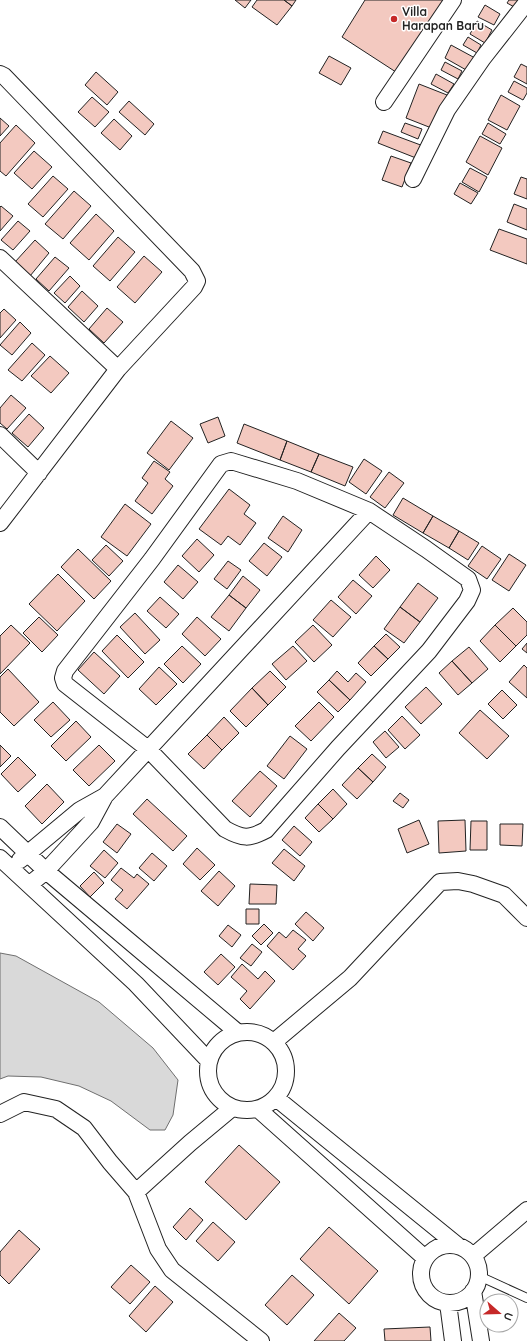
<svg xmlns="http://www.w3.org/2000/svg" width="527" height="1341" font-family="Quicksand,sans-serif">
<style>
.water{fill:#d9d9d9;stroke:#6f6f6f}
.building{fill:#f3c9c0;stroke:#222}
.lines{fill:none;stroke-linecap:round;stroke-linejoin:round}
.lane-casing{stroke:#222;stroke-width:10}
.street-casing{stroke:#222;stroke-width:18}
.lane{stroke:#fff;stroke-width:8}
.street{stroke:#fff;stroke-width:16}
.poi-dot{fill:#c62828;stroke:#fff;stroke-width:1.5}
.labels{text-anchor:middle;stroke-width:3;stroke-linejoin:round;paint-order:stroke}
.poi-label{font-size:12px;font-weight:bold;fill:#222;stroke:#fff;text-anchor:start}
</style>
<rect width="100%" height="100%" fill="#fff"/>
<!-- water -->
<path class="water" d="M0 953 16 956 99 1002 153 1048 178 1080 173 1115 165 1130H150L111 1101 79 1086 41 1077 8 1076 0 1079Z"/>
<!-- building -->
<path class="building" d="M235 0H251L245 8Z
M257 0H284L292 6 277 25 252 7Z
M284 0H296L292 6Z
M365 0H445L399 74 342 37Z
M509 0H523L518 9 507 3Z
M485 5 500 14 494 25 478 17Z
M477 21 492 30 485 43 470 34Z
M468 37 481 45 477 53 463 45Z
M451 45 475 58 468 71 445 58Z
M329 56 351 68 341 85 319 73Z
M445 62 462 71 458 79 441 70Z
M521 64 527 67V84L514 77Z
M96 72 118 92 107 105 85 85Z
M436 74 454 84 448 93 431 84Z
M514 81 527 88V93L523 100 508 92Z
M419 84 447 95 434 129 406 118Z
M501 95 520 106 507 130 488 120Z
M92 97 109 112 95 127 78 112Z
M129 101 154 124 145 135 119 112Z
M0 118 9 126 0 136Z
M114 119 132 136 120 150 101 133Z
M405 123 422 129 418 139 401 132Z
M488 123 506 134 500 144 482 134Z
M16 125 35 143 6 176 0 171V143Z
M383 131 426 147 421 160 378 143Z
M480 136 502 148 488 175 466 162Z
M34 151 52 167 32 189 14 173Z
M391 156 411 163 402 187 382 180Z
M470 168 487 177 479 192 462 182Z
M53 176 68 189 43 217 28 204Z
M521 177 527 179V199L514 194Z
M460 183 478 193 471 204 454 194Z
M74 191 91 206 63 239 45 224Z
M514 204 527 209V230L507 222Z
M1 206 13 216 0 231V207Z
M96 214 114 231 89 260 70 243Z
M18 221 30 231 13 250 1 240Z
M499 229 527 239V264L490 250Z
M118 237 135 252 110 281 93 266Z
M35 240 49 253 30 276 15 262Z
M144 256 162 272 135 303 117 287Z
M55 257 69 268 49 291 36 279Z
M70 276 80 286 65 303 54 293Z
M82 291 98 306 84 322 68 307Z
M107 308 123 322 104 343 89 329Z
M4 309 16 320 0 338V313Z
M20 322 31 333 12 355 0 345Z
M32 343 45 355 22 381 8 370Z
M50 356 69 373 51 393 31 376Z
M11 395 26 408 7 429 0 423V408Z
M29 414 44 428 28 447 12 433Z
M218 417 225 436 208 443 200 424Z
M171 421 193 438 169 470 147 453Z
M244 424 287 441 280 460 237 443Z
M287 441 319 454 311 472 280 460Z
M319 454 353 467 345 486 311 472Z
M364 459 382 471 366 494 349 482Z
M154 461 170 472 165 479 173 486 152 514 135 501 148 483 142 478Z
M389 472 404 483 385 508 370 497Z
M229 489 250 505 244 514 256 523 240 545 228 536 221 545 199 529Z
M403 498 433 516 423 533 393 515Z
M125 504 151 524 127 556 101 537Z
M283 516 302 530 288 552 268 538Z
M433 516 459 531 449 548 423 533Z
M459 531 479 543 468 560 449 548Z
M197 539 214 555 199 572 182 556Z
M264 543 282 557 267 576 249 561Z
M106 545 123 561 109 576 92 560Z
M482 546 501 559 487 579 468 566Z
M78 549 111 581 94 599 61 567Z
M509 554 526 565 509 591 492 580Z
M376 556 390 570 373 588 359 575Z
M228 561 241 570 227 589 214 579Z
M178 565 198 582 183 599 164 582Z
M58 574 85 601 57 631 29 604Z
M243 576 260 590 246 608 229 595Z
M353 580 372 596 356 614 338 597Z
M418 583 438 598 420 622 400 607Z
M229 595 246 608 229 631 211 617Z
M160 597 179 614 166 628 147 611Z
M331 600 351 617 333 637 313 620Z
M400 607 420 622 404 643 384 629Z
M513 608 527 622V635L516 646 495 625Z
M135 613 160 640 145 654 120 627Z
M39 617 58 635 42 652 23 633Z
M197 617 221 639 205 656 182 634Z
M11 625 30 643 0 674V636Z
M313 625 332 645 314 662 295 642Z
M495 625 516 646 500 662 480 641Z
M386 634 400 647 388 659 374 646Z
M117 635 144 662 128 678 102 651Z
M527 643V653L522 649Z
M182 646 201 664 183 683 164 664Z
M293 646 307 661 286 680 272 664Z
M374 646 388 659 371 676 358 663Z
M469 647 488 669 472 683 452 661Z
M94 652 120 676 104 694 78 670Z
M452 661 472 683 458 695 439 673Z
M524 665 527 668V698L509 682Z
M159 667 177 684 156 705 139 689Z
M8 669 39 702 14 726 0 712V677Z
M270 671 286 687 268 705 252 688Z
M337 671 348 682 356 673 366 682 350 700 329 680Z
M329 680 350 700 338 712 317 692Z
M426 687 442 704 421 724 405 707Z
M252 688 268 705 246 727 230 711Z
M502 690 517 705 503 719 488 704Z
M53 702 70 720 51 737 34 720Z
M319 702 334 717 311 741 295 726Z
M480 710 509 736 487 759 459 733Z
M402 716 420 735 405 749 388 730Z
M224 717 239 733 222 750 207 735Z
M76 721 91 737 66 761 51 746Z
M385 731 399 747 386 758 373 742Z
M207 735 222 750 204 769 188 754Z
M290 736 307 749 284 779 267 766Z
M0 745 11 756 0 767Z
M99 745 115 761 89 786 73 770Z
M372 754 386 767 373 782 358 768Z
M18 757 36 775 18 792 1 774Z
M358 768 373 782 357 799 342 785Z
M260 771 277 786 250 817 232 801Z
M47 784 64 802 42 824 25 806Z
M333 789 347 804 333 819 318 804Z
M400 793 409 800 403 808 393 801Z
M147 799 187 836 173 851 133 814Z
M318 804 333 819 319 832 305 818Z
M419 820 429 844 407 853 398 829Z
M465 820 466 851 439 853 438 821Z
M471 821H487V850H470Z
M117 824 131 834 117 853 103 842Z
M500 824H523L522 846 500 845Z
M294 826 312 842 300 856 282 840Z
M197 848 215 865 200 880 183 864Z
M284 849 305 866 294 881 272 863Z
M104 850 118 863 105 878 90 866Z
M152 853 167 866 154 881 139 868Z
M121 868 134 878 137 874 149 884 127 909 115 899 123 890 111 880Z
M219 871 235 886 218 906 201 891Z
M94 872 104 883 90 897 80 886Z
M250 884 277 885 276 904H249Z
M246 909H259V924H246Z
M306 912 324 928 313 941 295 924Z
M264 924 273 933 261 945 252 936Z
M228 925 241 935 232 947 219 936Z
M293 930 306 940 298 949 306 956 293 970 267 946 279 932 286 938Z
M252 944 262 952 251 966 240 958Z
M221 954 235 967 218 985 204 972Z
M242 964 258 979 265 971 275 981 250 1009 240 999 247 991 231 977Z
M239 1145 280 1182 246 1220 205 1182Z
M190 1208 203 1220 186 1240 173 1227Z
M213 1222 235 1242 218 1261 196 1241Z
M329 1227 378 1271 349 1304 300 1259Z
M19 1230 40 1249 9 1284 0 1275V1252Z
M131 1265 150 1282 130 1304 111 1287Z
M292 1275 314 1295 287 1325 265 1305Z
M155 1286 173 1302 146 1332 129 1316Z
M339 1313 356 1328 344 1341H314Z
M430 1327 431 1341H385L384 1329Z"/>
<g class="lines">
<!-- lane casing -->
<g class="lane-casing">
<path id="lane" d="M479 1276 527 1298"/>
</g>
<!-- street casing -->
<g class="street-casing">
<path id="street" d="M0 74 4 76 192 271 197 281 194 287 118 369 0 523
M384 102 453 0
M413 179 447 110 483 58 527 2
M0 258 118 369
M0 435 39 473
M231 461 297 481 369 511 426 549 468 579 472 590 467 601 429 651 338 748 266 830C249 839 243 839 225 829L148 749 65 684 63 678 65 671 152 559 221 464Z
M0 827 46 871 236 1031
M0 858 136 984 208 1060
M20 860 80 810 105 796
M29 885 46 871 91 822 105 796 369 511
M208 1071a39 39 0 1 1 78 0a39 39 0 1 1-78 0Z
M275 1041 350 978 440 882 458 881 473 884 504 895 527 918
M276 1098 457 1245
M258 1109 425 1258
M0 1114 24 1102 56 1109 84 1128 110 1162 136 1192 158 1249 172 1270 261 1341
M136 1192 190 1143 232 1108
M421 1274a29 29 0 1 1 58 0a29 29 0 1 1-58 0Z
M473 1256 527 1210
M473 1291 481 1341
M448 1303 453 1341"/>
</g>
<!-- lane -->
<use href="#lane" class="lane"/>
<!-- street -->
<use href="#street" class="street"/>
</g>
<!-- markers -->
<circle class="poi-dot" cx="394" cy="19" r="4"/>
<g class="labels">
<!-- poi labels -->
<g class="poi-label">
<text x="402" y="16">Villa<tspan x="402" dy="14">Harapan Baru</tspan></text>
</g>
</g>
<!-- north arrow -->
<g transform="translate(499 1313) rotate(110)"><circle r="19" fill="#ffffff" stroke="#a7a7a7"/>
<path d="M0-3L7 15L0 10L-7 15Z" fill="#c62828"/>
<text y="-6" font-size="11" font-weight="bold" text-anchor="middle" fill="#222222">U</text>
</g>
</svg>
